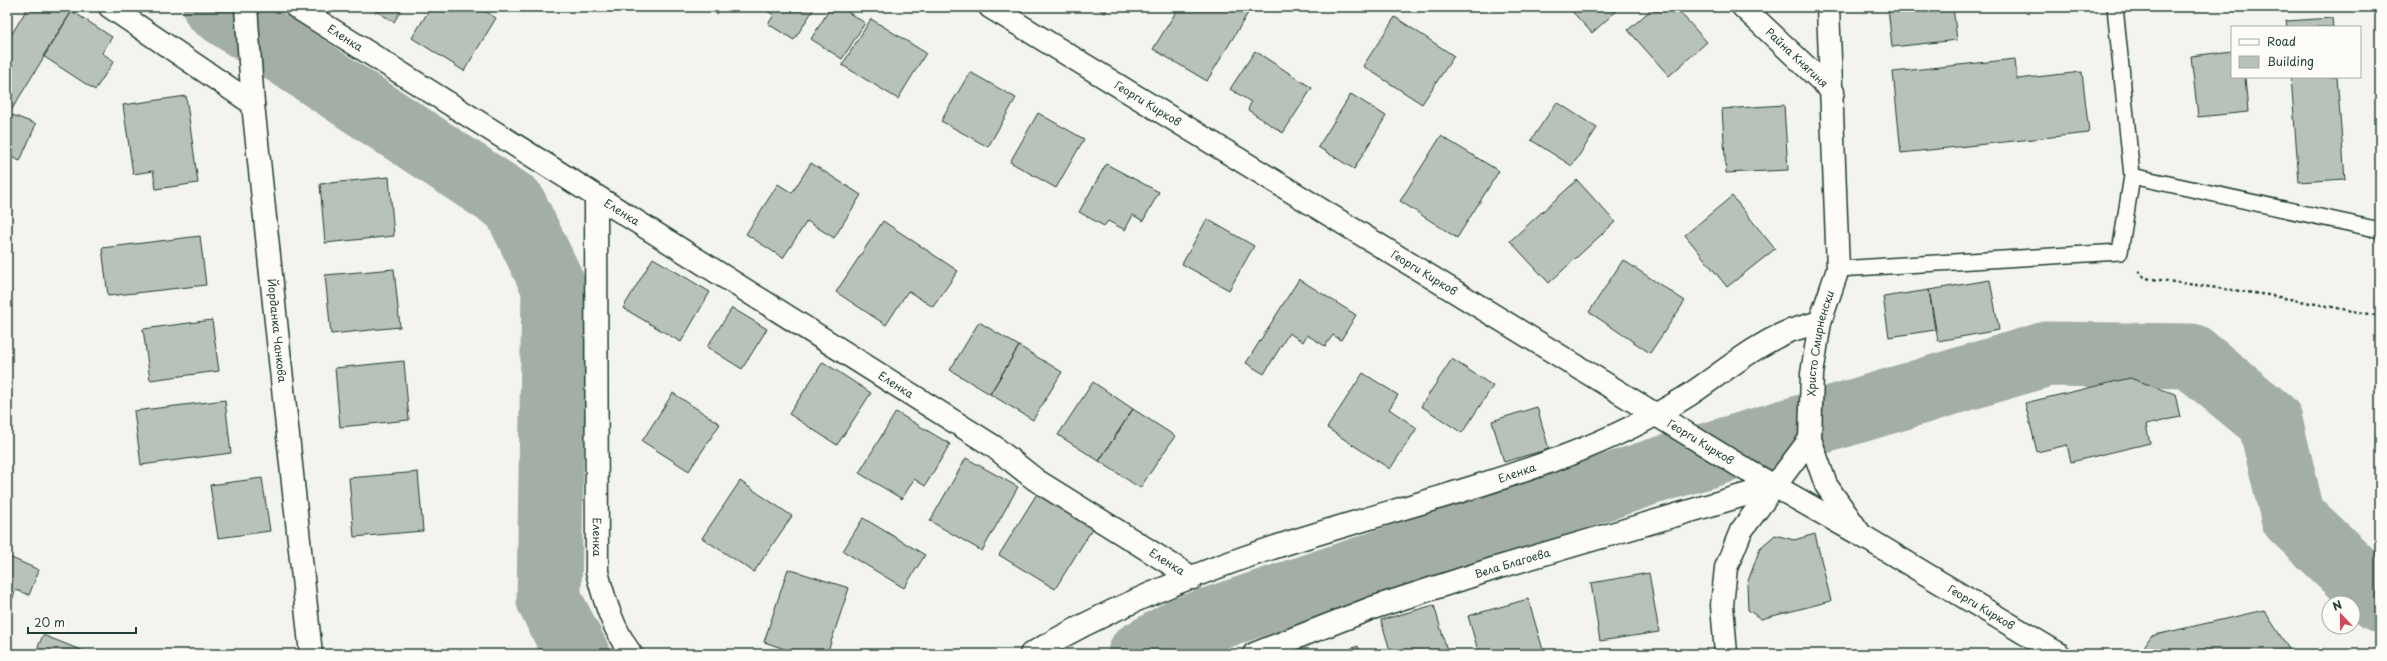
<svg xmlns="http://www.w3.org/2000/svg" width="2387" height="661" font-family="'Playpen Sans',sans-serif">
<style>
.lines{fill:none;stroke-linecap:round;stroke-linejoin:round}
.river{stroke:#a3aea7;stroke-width:65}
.building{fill:#b9c1bb;stroke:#1f3d34}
.lane-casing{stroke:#1f3d34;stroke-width:18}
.street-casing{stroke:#1f3d34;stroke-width:25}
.secondary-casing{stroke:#1f3d34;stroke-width:25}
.path{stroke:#1f3d34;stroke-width:2.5;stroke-dasharray:3 3;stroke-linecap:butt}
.lane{stroke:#fdfcf7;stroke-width:15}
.street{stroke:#fdfcf7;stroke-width:22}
.secondary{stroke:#fdfcf7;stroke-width:22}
.labels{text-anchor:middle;stroke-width:3;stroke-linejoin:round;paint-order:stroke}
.street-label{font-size:11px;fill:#1f3d34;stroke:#fdfcf7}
</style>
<rect width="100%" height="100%" fill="#f4f4ef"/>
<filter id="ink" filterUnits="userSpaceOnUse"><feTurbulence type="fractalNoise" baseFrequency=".025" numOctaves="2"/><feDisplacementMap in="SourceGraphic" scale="8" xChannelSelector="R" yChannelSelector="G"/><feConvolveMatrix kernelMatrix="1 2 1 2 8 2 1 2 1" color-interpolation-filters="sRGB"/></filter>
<g filter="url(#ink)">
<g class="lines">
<!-- river -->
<path class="river" d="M215 7 514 204 554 287 549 600 577 654
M1140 654 1183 629 1652 472 2047 354 2191 356 2270 421 2293 517 2380 600"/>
</g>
<!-- building -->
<path class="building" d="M28 7H64L72 11 9 114 7 89 12 81 7 79V42Z
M369 7H403L394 22Z
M431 7H479L496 18 464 71 412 38Z
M705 7H721L717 14Z
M765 7H815L794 40 768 24 774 15 763 9Z
M831 7H840L865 23 842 59 811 39Z
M1096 7H1108L1105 13Z
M1179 7H1238L1248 13 1207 81 1153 49Z
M1568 7H1621L1592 33Z
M1654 7H1675L1707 42 1669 76 1628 30Z
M1888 7H1953L1957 40 1892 47Z
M72 11 112 37 102 53 114 61 95 90 43 56Z
M1395 17 1454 56 1422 104 1363 66Z
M2332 18 2333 27H2287L2286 21Z
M871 19 926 53 898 99 842 65Z
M1255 51 1312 88 1283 133 1248 110 1251 102 1230 89Z
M2232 51V77H2245L2248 112 2198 117 2191 56Z
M2015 59 2017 79 2082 72 2089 133 1901 153 1893 72Z
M970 72 1016 98 988 147 941 121Z
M2291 77H2337L2345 179 2299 182Z
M1351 94 1386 116 1354 169 1318 147Z
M186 96 198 183 156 189 153 171 133 174 123 105Z
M1557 102 1597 128 1572 166 1531 140Z
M1784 105 1788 170 1726 173 1722 109Z
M7 113 36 124 20 161 7 155Z
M1038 113 1084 139 1056 188 1010 162Z
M1441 136 1499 171 1457 238 1400 201Z
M811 163 861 195 834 238 807 221 783 258 746 234 778 184 792 193Z
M1106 164 1159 192 1143 221 1133 215 1125 230 1108 221 1104 226 1079 212Z
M389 177 394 236 325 243 320 184Z
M1577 180 1615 222 1549 283 1510 241Z
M1732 196 1775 249 1727 287 1685 235Z
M1207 219 1254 246 1229 290 1182 264Z
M883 221 958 271 933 307 908 291 886 325 836 292Z
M200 236 206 285 108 296 102 248Z
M653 258 710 292 681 342 623 308Z
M1623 260 1685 301 1650 353 1589 312Z
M394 269 400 327 331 334 325 275Z
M1299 279 1356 315 1341 340 1333 335 1325 346 1307 335 1303 342 1289 333 1264 374 1246 363Z
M1990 280 1999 330 1938 341 1929 290Z
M1929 290 1935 330 1889 337 1883 297Z
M732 308 767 329 742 369 707 347Z
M212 320 219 371 150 380 143 329Z
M979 322 1019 346 990 394 950 370Z
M1019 346 1062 372 1033 420 990 394Z
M1452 359 1493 386 1462 433 1421 406Z
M404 361 409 420 340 427 335 368Z
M823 362 871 393 837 445 789 414Z
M1363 373 1398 395 1389 409 1417 428 1390 469 1327 428Z
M2130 378 2175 394 2180 417 2146 425 2150 443 2071 462 2067 445 2037 452 2025 403Z
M1093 382 1133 409 1099 461 1058 435Z
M673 393 720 424 689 471 642 441Z
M225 400 231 453 141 465 134 411Z
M1537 407 1549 449 1504 462 1492 421Z
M1133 409 1175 436 1140 488 1099 461Z
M896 412 950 444 925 486 914 479 902 499 859 473Z
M966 458 1018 487 982 551 930 521Z
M418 472 423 531 354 537 349 478Z
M262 478 270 531 218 538 210 485Z
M740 481 792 516 754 572 702 538Z
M1038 492 1094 526 1055 589 999 555Z
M863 518 925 555 904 588 843 551Z
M1815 534 1831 601 1761 619 1748 610 1747 584 1760 548 1775 535 1794 540Z
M7 556 39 570 29 595 16 590 7 612Z
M788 569 849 588 827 654H800L764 642Z
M1649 573 1659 632 1600 641 1591 583Z
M1528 599 1544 653 1479 654 1468 616Z
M1434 605 1448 654H1391L1381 620Z
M2264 610 2292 654 2140 653 2151 636Z
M43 635 91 654H35Z
M1358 646 1361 654H1336Z"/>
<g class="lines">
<!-- lane casing -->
<g class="lane-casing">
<path id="lane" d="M2132 176 2380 230
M1838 269 2120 252 2132 176 2115 7"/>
</g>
<!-- street casing -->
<g class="street-casing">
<g id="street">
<path d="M110 7 253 104"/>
<path id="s1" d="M246 7 253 104 311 654"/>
<path id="s2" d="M296 7 993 446 1036 480 1193 578"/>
<path id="s3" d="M1743 7 1833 92"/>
<path id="s4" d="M596 197 597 572C605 602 613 629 631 654"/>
<path id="s5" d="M1031 654C1111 607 1208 568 1297 540 1386 512 1477 489 1565 456 1607 440 1651 419 1689 395 1721 374 1752 347 1787 332 1798 328 1809 325 1820 322"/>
<path id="s6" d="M1254 654 1372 608 1496 568 1775 486"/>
</g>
</g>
<!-- secondary casing -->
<g class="secondary-casing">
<g id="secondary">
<path id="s7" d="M990 7 1748 471 1861 535"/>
<path id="s8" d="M1810 439 1826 485 1861 535 2059 654"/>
<path id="s9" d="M1726 654 1722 605 1726 568 1741 531 1810 439 1812 374 1820 322 1838 269 1828 7"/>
</g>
</g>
<!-- path -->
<path class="path" d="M2138 271 2145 278 2268 295 2380 316"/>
<!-- lane -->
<use href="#lane" class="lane"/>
<!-- street -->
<use href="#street" class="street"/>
<!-- secondary -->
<use href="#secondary" class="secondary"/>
</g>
</g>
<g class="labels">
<!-- street labels -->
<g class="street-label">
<text dy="4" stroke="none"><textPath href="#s2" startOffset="58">Еленка</textPath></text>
<text dy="4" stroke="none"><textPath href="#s3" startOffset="74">Райна Княгиня</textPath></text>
<text dy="4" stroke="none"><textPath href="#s7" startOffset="185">Георги Кирков</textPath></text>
<text dy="4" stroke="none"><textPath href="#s2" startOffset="385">Еленка</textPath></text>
<text dy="4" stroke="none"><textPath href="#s7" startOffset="509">Георги Кирков</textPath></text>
<text dy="4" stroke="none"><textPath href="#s1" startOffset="325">Йорданка Чанкова</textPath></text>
<text dy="4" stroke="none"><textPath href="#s9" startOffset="338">Христо Смирненски</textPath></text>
<text dy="4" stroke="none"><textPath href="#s2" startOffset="709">Еленка</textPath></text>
<text dy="4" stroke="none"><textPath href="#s7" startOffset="833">Георги Кирков</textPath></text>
<text dy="4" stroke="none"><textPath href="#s5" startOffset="520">Еленка</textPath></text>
<text dy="4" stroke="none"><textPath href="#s4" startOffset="340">Еленка</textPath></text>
<text dy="4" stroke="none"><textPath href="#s2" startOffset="1033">Еленка</textPath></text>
<text dy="4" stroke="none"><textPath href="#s6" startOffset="274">Вела Благоева</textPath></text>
<text dy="4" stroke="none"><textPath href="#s8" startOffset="250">Георги Кирков</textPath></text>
</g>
</g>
<!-- margin -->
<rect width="2387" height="661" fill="none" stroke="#fdfcf7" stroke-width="24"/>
<rect x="12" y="12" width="2363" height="637" fill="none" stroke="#1f3d34" stroke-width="1.5" filter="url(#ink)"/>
<!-- legend -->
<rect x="2231" y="26" width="130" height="52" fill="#fdfcf7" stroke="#a4b0a9"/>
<rect x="2239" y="39" width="20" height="6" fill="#fdfcf7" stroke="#a4b0a9"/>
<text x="2267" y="46" font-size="12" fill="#1f3d34">Road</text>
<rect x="2239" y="56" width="20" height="12" fill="#b9c1bb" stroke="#a4b0a9"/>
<text x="2267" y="66" font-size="12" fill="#1f3d34">Building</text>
<!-- north arrow -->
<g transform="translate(2341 615) rotate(338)"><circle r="19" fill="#fdfcf7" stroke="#a4b0a9"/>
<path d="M0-3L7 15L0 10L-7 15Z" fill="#d1495b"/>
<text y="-6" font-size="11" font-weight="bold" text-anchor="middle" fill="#1f3d34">N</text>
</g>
<!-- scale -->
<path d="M28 627v6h108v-6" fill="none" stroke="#1f3d34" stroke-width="2"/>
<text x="34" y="627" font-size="12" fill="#1f3d34" stroke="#fdfcf7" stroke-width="3" paint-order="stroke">20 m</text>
</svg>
